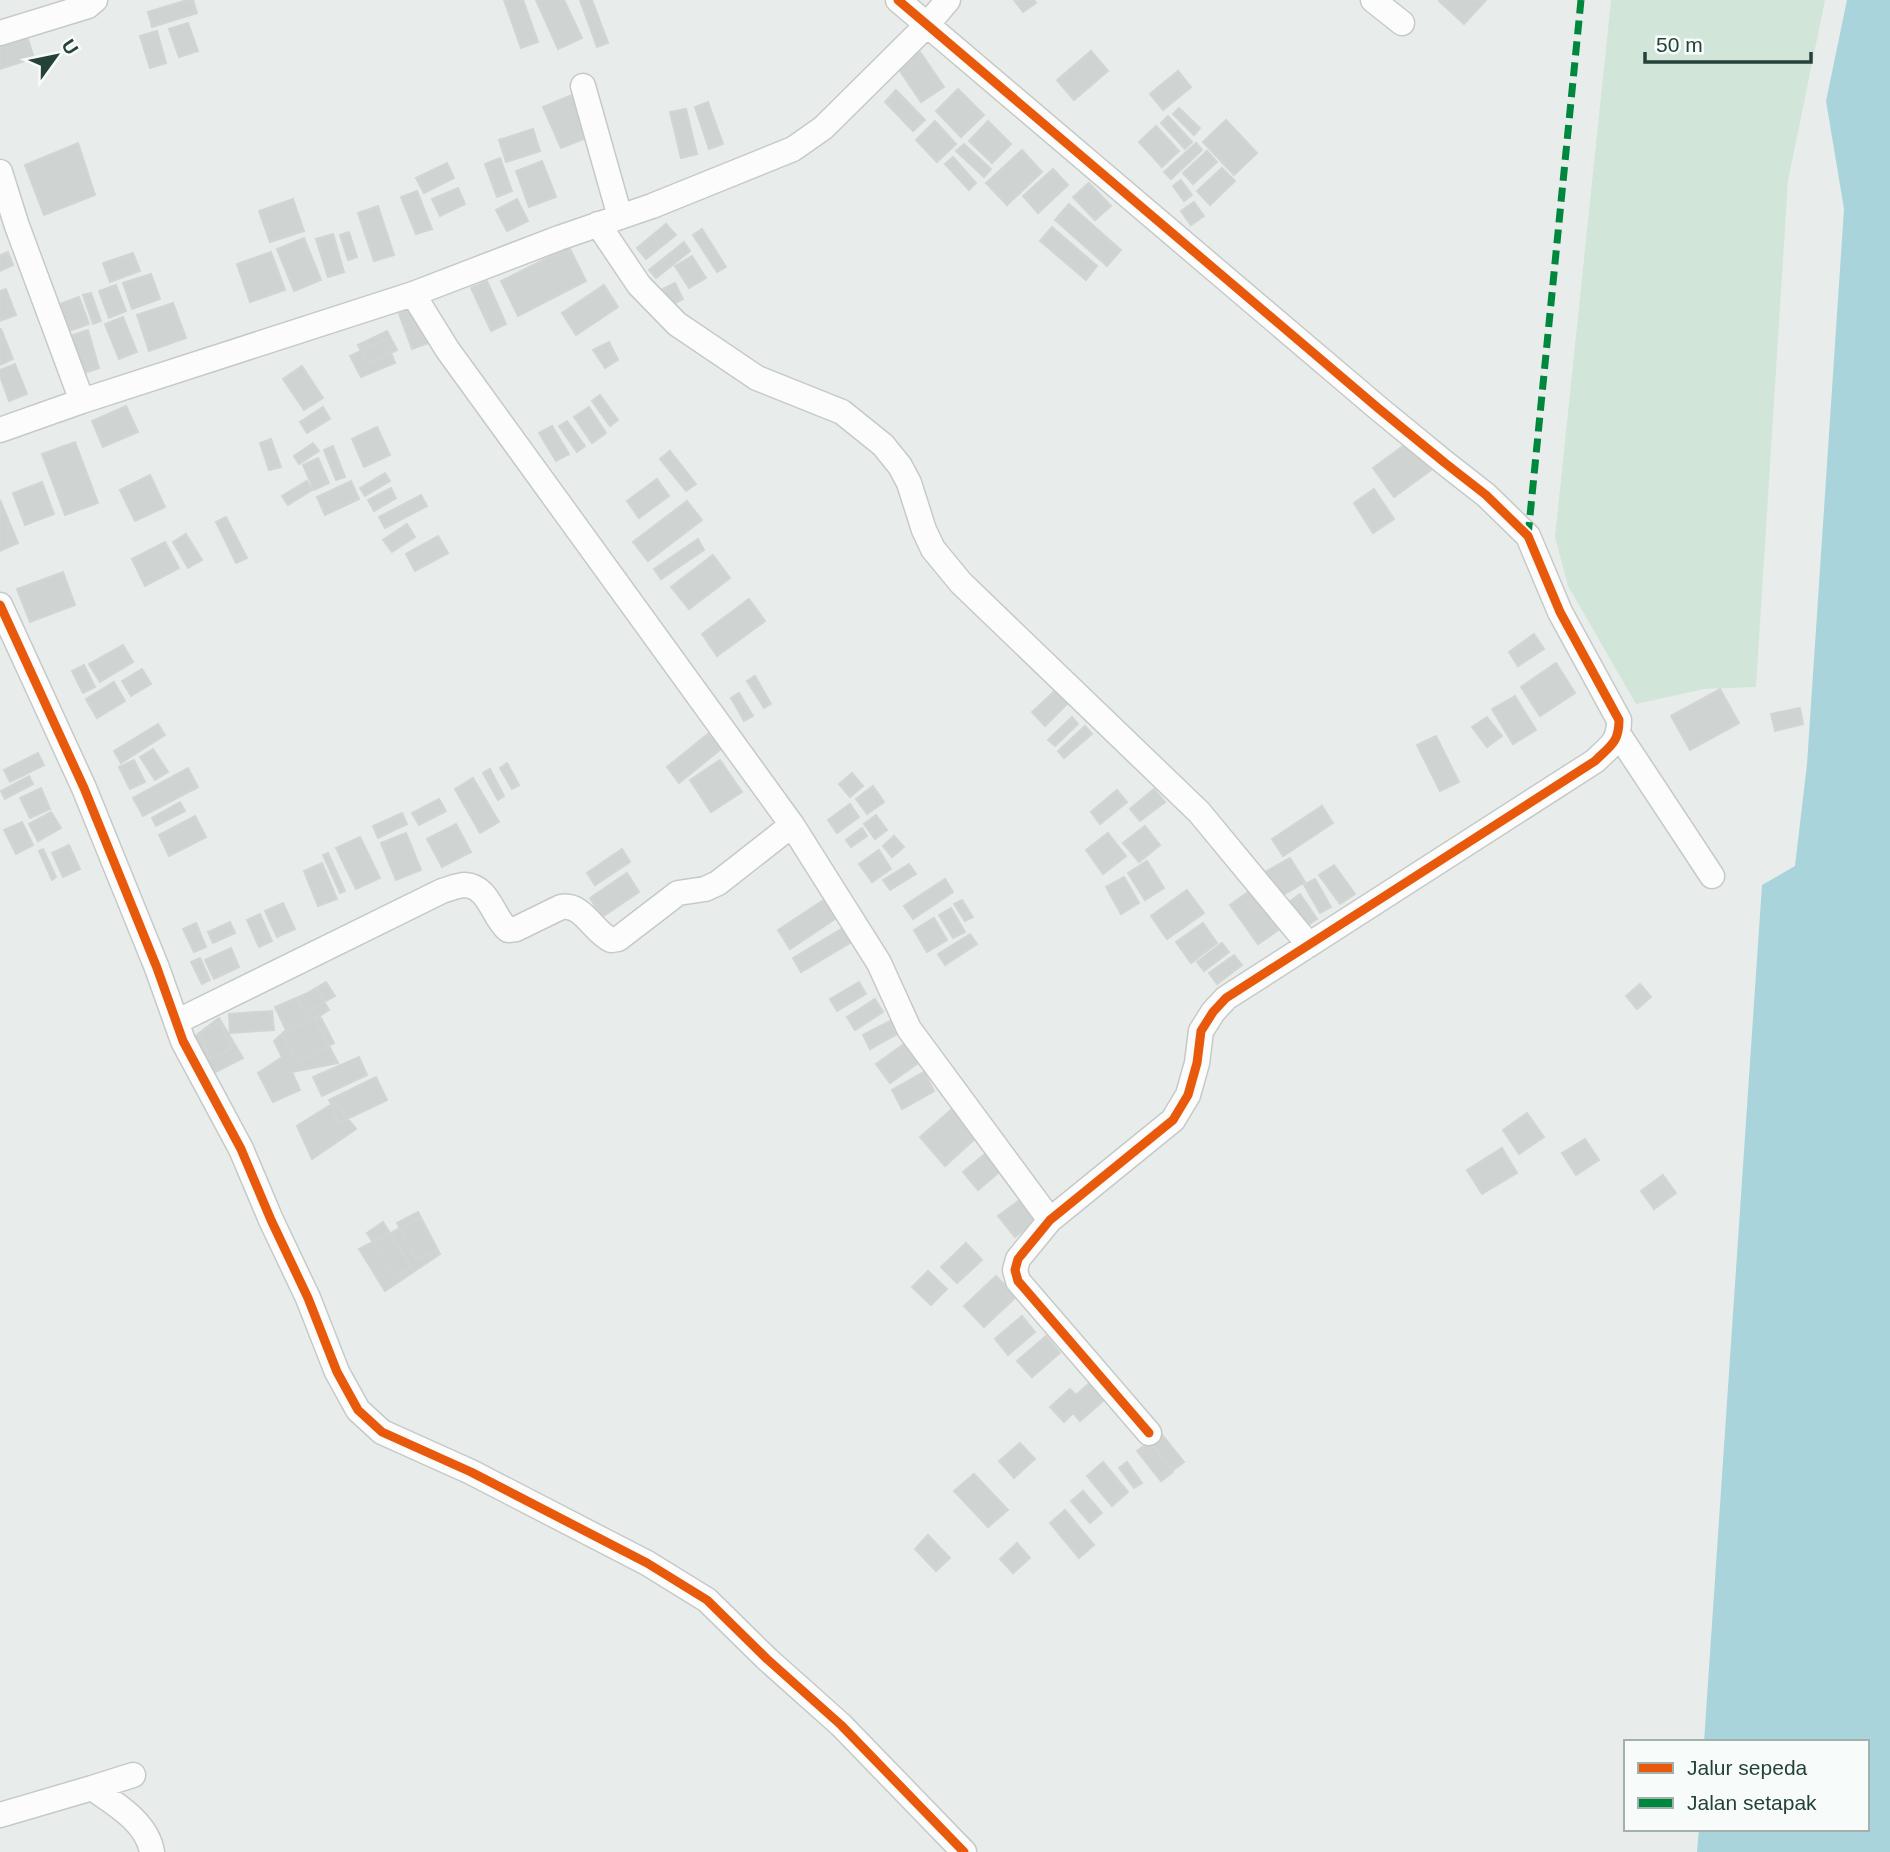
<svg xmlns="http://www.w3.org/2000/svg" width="1890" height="1852" font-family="Arial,sans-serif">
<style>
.green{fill:#d1e6d8}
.water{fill:#a9d4db}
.building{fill:#cfd4d2;stroke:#d1d6d4;stroke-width:2}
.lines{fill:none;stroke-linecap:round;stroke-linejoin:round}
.minor-casing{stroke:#c5cac8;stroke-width:27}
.minor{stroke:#fcfcfc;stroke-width:24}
.quiet{stroke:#00873e;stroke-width:7;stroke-dasharray:14 7;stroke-linecap:butt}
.cycleway-casing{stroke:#f7fbf9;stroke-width:13}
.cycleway{stroke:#e8590c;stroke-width:9}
</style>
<rect width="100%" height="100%" fill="#e8edeb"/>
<!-- green -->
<path class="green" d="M1611 0H1825L1788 181 1756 687 1704 689 1636 704 1568 586 1555 537Z"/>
<!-- water -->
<path class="water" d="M1847 0H1890V1852H1697L1699 1829H1867V1742H1704L1762 885 1795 866 1807 764 1844 209 1826 101Z"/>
<!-- building -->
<path class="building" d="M187 0H193L197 13 152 27 148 12Z
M504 0H523L538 42 521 48Z
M536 0H564L582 38 558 49Z
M580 0H592L608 43 597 47Z
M1014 0H1034L1036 3 1023 12Z
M1440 0H1486L1464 24 1439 1Z
M188 23 198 51 179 57 169 29Z
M157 31 166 63 150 68 140 36Z
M26 33 34 58 0 69V41Z
M916 46 944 87 921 102 894 62Z
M1091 51 1108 71 1074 100 1057 80Z
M1178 71 1191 87 1163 110 1150 94Z
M958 89 984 115 961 137 936 111Z
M896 90 925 120 913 131 885 102Z
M579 92 596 134 561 148 543 107Z
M708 102 723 144 709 149 695 107Z
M1179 108 1200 128 1194 135 1173 114Z
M686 109 697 154 681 158 670 112Z
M1168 116 1192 142 1185 149 1161 123Z
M1226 120 1257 153 1234 175 1203 142Z
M935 121 956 144 937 162 916 140Z
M988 121 1011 144 992 163 969 141Z
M1156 126 1179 151 1162 167 1139 142Z
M533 129 540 151 506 162 499 140Z
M78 143 95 195 44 215 25 165Z
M1196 143 1202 150 1171 179 1164 172Z
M964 144 991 169 984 177 956 151Z
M1022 150 1042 172 1007 205 986 183Z
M1207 151 1217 162 1193 184 1183 173Z
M953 157 976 183 969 190 945 164Z
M500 158 512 191 497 197 485 164Z
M542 161 556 197 529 207 516 171Z
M447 163 454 178 424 193 416 178Z
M1222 168 1235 181 1210 205 1197 191Z
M1053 169 1068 185 1038 213 1023 196Z
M1181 180 1192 195 1184 201 1173 186Z
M1089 183 1111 206 1095 220 1073 197Z
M458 188 465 204 440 216 432 199Z
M417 191 432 229 416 234 401 197Z
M293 199 304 231 270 242 259 211Z
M517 199 528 221 507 231 496 210Z
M1194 202 1204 216 1191 225 1181 211Z
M1069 204 1121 250 1107 266 1055 220Z
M378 206 394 255 374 261 358 213Z
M666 224 676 235 646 259 637 248Z
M1052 227 1097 266 1086 280 1040 241Z
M702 229 726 267 717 272 693 235Z
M349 232 357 257 348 260 340 235Z
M333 234 344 272 328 277 316 239Z
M304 238 321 280 294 291 277 249Z
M684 242 690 251 656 278 649 270Z
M569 247 586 281 518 316 501 281Z
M8 252 13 265 0 271V255Z
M271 252 285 290 250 302 237 264Z
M133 253 140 271 110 282 103 263Z
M692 256 706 278 689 288 675 266Z
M151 274 160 299 132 309 123 283Z
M487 281 506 324 491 331 471 288Z
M675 283 683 299 668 307 659 291Z
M116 285 126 311 109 318 99 291Z
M604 285 618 307 576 335 562 313Z
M6 289 16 315 0 321V291Z
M91 293 101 321 93 324 83 295Z
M79 297 89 324 69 331 59 304Z
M425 298 440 339 412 349 397 308Z
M173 303 186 338 149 351 137 315Z
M123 317 137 352 119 359 105 324Z
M0 329H1L13 359 0 365Z
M88 330 99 368 81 374 70 336Z
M387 331 397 350 368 364 358 345Z
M386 339 395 363 361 377 350 356Z
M609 342 618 360 605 368 593 350Z
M15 364 27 394 9 401 0 376V370Z
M302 366 323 398 304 410 283 379Z
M600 395 618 420 610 426 592 401Z
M126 406 138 432 103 447 92 421Z
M323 407 330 419 307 433 300 422Z
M589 407 606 433 592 443 574 417Z
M567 421 585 446 577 452 559 426Z
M552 426 569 454 556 461 539 433Z
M377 427 390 455 364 467 352 439Z
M271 439 281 467 269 470 260 443Z
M1410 441 1431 470 1394 497 1373 468Z
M75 442 98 503 65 515 42 454Z
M313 443 319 451 299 464 294 456Z
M333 446 345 477 336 480 324 450Z
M670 451 696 484 686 491 660 459Z
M318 458 329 483 314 490 303 465Z
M385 473 390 481 365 496 360 488Z
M150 475 165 507 135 521 120 490Z
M657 479 669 496 639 518 627 501Z
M307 481 312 490 288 505 282 496Z
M351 481 359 499 325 515 317 497Z
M42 482 54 514 25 525 13 493Z
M391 488 396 498 374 511 368 500Z
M1374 489 1394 519 1373 533 1354 503Z
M421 495 427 506 385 528 379 517Z
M0 500 18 543 0 551Z
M687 501 702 520 648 561 633 542Z
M226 517 247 558 236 563 216 522Z
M407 524 415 537 392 552 383 540Z
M186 534 202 560 188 568 173 542Z
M438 536 448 553 415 571 406 554Z
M698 539 704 550 661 579 654 569Z
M165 542 179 568 145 586 132 559Z
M713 555 730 578 689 609 671 587Z
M63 572 75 605 30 622 17 589Z
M749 599 765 621 717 656 702 634Z
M1534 634 1544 649 1518 666 1509 652Z
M123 645 133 662 100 682 89 664Z
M1556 663 1575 693 1540 716 1521 687Z
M84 665 95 687 83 693 72 671Z
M142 669 151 684 131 696 122 681Z
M755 676 771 704 764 708 747 681Z
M114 682 125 701 97 718 86 699Z
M1058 688 1070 701 1045 726 1032 712Z
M1720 689 1739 723 1690 750 1671 716Z
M739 693 753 716 744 721 731 698Z
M1515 696 1536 730 1513 744 1492 709Z
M1800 708 1803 724 1775 731 1771 714Z
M1072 717 1078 724 1055 746 1048 740Z
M1487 717 1502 736 1487 747 1472 727Z
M158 724 165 735 121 763 114 751Z
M1085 726 1092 734 1064 758 1058 751Z
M708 734 721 749 679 783 667 767Z
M1436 736 1459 782 1440 791 1417 745Z
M153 749 168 772 155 780 140 757Z
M38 753 44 765 10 782 4 770Z
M134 760 145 782 130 789 119 767Z
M720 760 742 792 711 812 690 780Z
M507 763 519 785 512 789 500 768Z
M188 768 198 787 143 816 133 798Z
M490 769 504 796 498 800 483 773Z
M852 773 863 786 850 797 839 784Z
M29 776 33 784 5 799 1 791Z
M473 778 499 822 480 833 455 789Z
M873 786 884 802 867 814 856 799Z
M41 788 50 809 30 818 20 798Z
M1154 789 1165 802 1140 821 1130 809Z
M1117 790 1127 802 1100 824 1091 812Z
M439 799 446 811 419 825 412 813Z
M180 802 185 811 156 826 152 818Z
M850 804 859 817 837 833 828 820Z
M1322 806 1333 823 1283 856 1272 839Z
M51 812 61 828 38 841 29 824Z
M402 813 407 824 378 838 373 826Z
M876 815 887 830 875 839 864 824Z
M195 816 206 837 169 856 159 835Z
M22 822 33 845 16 854 4 830Z
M456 824 471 852 442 867 427 839Z
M1145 826 1160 845 1139 862 1123 843Z
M862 828 867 836 851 847 846 840Z
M406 833 421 870 396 880 381 843Z
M1108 833 1126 856 1103 874 1086 850Z
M894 836 904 847 892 857 883 846Z
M360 837 380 878 356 889 336 848Z
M69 845 80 869 63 877 52 853Z
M43 849 56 877 52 880 39 851Z
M622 849 630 862 595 885 587 873Z
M879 850 891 869 872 882 859 864Z
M328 853 345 891 340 893 323 855Z
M1290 858 1305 882 1280 897 1265 872Z
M1147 861 1164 888 1145 900 1128 873Z
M322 863 337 899 318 906 304 871Z
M909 864 916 874 890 890 883 880Z
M1334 865 1355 894 1340 904 1319 875Z
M627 873 639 892 602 917 590 898Z
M1124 877 1139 903 1121 914 1106 887Z
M945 879 953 892 913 919 904 906Z
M1315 879 1331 907 1320 913 1304 885Z
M1187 890 1204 913 1167 939 1151 916Z
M1251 890 1280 929 1258 944 1230 905Z
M1300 894 1317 919 1305 927 1289 902Z
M828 897 841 915 790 949 778 930Z
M962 900 973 917 965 921 954 904Z
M283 903 295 929 277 937 265 911Z
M951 908 965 932 953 938 939 915Z
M260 914 272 941 259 947 247 920Z
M934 918 947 940 927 952 914 930Z
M230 922 235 933 213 943 208 932Z
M196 923 206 947 194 952 183 929Z
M851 923 860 937 801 972 793 958Z
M1203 923 1217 943 1191 963 1176 942Z
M970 934 977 944 945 965 938 954Z
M1222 943 1229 952 1204 971 1197 962Z
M231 948 239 967 214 979 205 960Z
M1234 955 1242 965 1217 984 1209 973Z
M200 958 210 980 202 984 191 962Z
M326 982 335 996 305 1013 297 999Z
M859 982 866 994 837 1011 830 999Z
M1640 984 1651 997 1637 1009 1626 996Z
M317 989 329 1010 315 1019 338 1063 292 1072 300 1090 273 1102 258 1073 282 1057 274 1041 286 1030 275 1007Z
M875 999 883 1012 855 1030 847 1017Z
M272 1011 274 1030 230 1033 229 1014Z
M319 1014 334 1043 298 1063 282 1034Z
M219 1018 243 1058 210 1075 190 1040Z
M890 1021 897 1034 870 1049 863 1035Z
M220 1023 232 1048 211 1059 199 1033Z
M907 1042 921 1061 890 1083 876 1064Z
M359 1057 367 1075 322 1096 313 1077Z
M924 1072 934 1091 902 1109 892 1090Z
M376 1077 387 1100 339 1123 329 1100Z
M335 1102 356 1129 312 1159 297 1126Z
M952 1109 977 1137 945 1166 920 1137Z
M1527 1113 1544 1137 1519 1154 1503 1130Z
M1585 1139 1599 1160 1576 1175 1562 1153Z
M995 1146 1010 1163 978 1190 963 1172Z
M1502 1148 1517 1173 1482 1194 1467 1170Z
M1663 1175 1676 1193 1654 1209 1641 1191Z
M1033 1190 1049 1211 1015 1237 998 1216Z
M418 1212 438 1250 416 1260 397 1223Z
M420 1218 440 1254 385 1291 359 1249Z
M383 1222 411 1266 395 1277 367 1233Z
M966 1243 982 1260 957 1283 941 1267Z
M928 1271 947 1289 931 1305 912 1287Z
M996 1276 1016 1297 984 1327 964 1306Z
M1022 1316 1035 1332 1008 1355 995 1339Z
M1046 1336 1060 1353 1032 1377 1017 1361Z
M1094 1379 1109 1396 1080 1421 1073 1413 1064 1422 1050 1407 1070 1389 1076 1395Z
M1160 1432 1184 1462 1173 1470 1150 1440Z
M1149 1442 1173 1472 1161 1481 1137 1451Z
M1020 1443 1035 1459 1014 1478 999 1461Z
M1103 1462 1128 1492 1112 1506 1087 1476Z
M1127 1462 1142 1483 1134 1488 1119 1468Z
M974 1474 1008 1510 988 1527 954 1491Z
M1083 1491 1102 1513 1090 1523 1071 1501Z
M1065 1510 1094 1545 1079 1558 1050 1523Z
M928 1535 950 1558 936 1571 915 1549Z
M1017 1543 1030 1558 1013 1573 1000 1559Z"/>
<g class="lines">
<!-- minor casing -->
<g class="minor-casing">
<path id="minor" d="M898 0 1378 408 1445 463 1486 495 1528 536 1560 612 1619 720C1619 743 1610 746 1595 761L1226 998 1213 1012 1201 1031 1197 1063 1188 1095 1173 1120 1050 1220 1018 1259 1015 1270 1018 1281 1149 1433
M1373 0 1402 23
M0 33 88 6 95 0
M583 86 620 217
M0 172 17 226 82 401
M598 224 639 285 677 324 757 378 842 412 883 445 900 466 909 483 924 530 933 549 961 583 1199 812 1309 945
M413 294 447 349 792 825 879 963 909 1029 1050 1220
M0 430 82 401 413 294 559 238 652 206 793 149 823 128 927 25 948 0
M0 605 84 788 157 968 183 1041 241 1149 271 1220 308 1298 337 1372 358 1410 382 1432 471 1472 647 1563 707 1600 767 1659 841 1725 964 1852
M1619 735 1712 876
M176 1022 442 891C449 889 458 885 465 885 489 886 493 918 508 930L516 929 561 907C583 903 593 932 611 940L618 939 678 893 705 889 718 883 792 825
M92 1788 133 1775
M0 1815 92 1788C115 1804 147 1822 152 1852"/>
</g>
<!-- minor -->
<use href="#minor" class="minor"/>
<!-- quiet -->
<path class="quiet" d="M1528 536 1581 0"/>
<!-- cycleway casing -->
<g class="cycleway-casing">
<path id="cycleway" d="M898 0 1378 408 1445 463 1486 495 1528 536 1560 612 1619 720C1619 743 1610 746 1595 761L1226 998 1213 1012 1201 1031 1197 1063 1188 1095 1173 1120 1050 1220 1018 1259 1015 1270 1018 1281 1149 1433
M0 605 84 788 157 968 183 1041 241 1149 271 1220 308 1298 337 1372 358 1410 382 1432 471 1472 647 1563 707 1600 767 1659 841 1725 964 1852"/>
</g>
<!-- cycleway -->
<use href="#cycleway" class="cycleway"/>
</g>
<!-- legend -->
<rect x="1624" y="1740" width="245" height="91" fill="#f7fbf9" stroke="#a3b1ad" stroke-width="2"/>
<rect x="1638" y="1763" width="35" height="10" fill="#e8590c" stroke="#a3b1ad" stroke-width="2"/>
<text x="1687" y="1775" font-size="21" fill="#24423a">Jalur sepeda</text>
<rect x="1638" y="1798" width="35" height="10" fill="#00873e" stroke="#a3b1ad" stroke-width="2"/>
<text x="1687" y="1810" font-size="21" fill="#24423a">Jalan setapak</text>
<!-- north arrow -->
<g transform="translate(56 56) rotate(57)" stroke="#f7fbf9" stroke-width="5" paint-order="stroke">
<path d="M0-5L12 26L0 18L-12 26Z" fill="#24423a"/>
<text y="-10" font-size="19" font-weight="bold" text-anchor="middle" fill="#24423a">U</text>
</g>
<!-- scale -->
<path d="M1645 52v10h166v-10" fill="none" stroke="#24423a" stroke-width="3.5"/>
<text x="1656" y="52" font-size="21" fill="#24423a" stroke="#f7fbf9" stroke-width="5" paint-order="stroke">50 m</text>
</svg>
